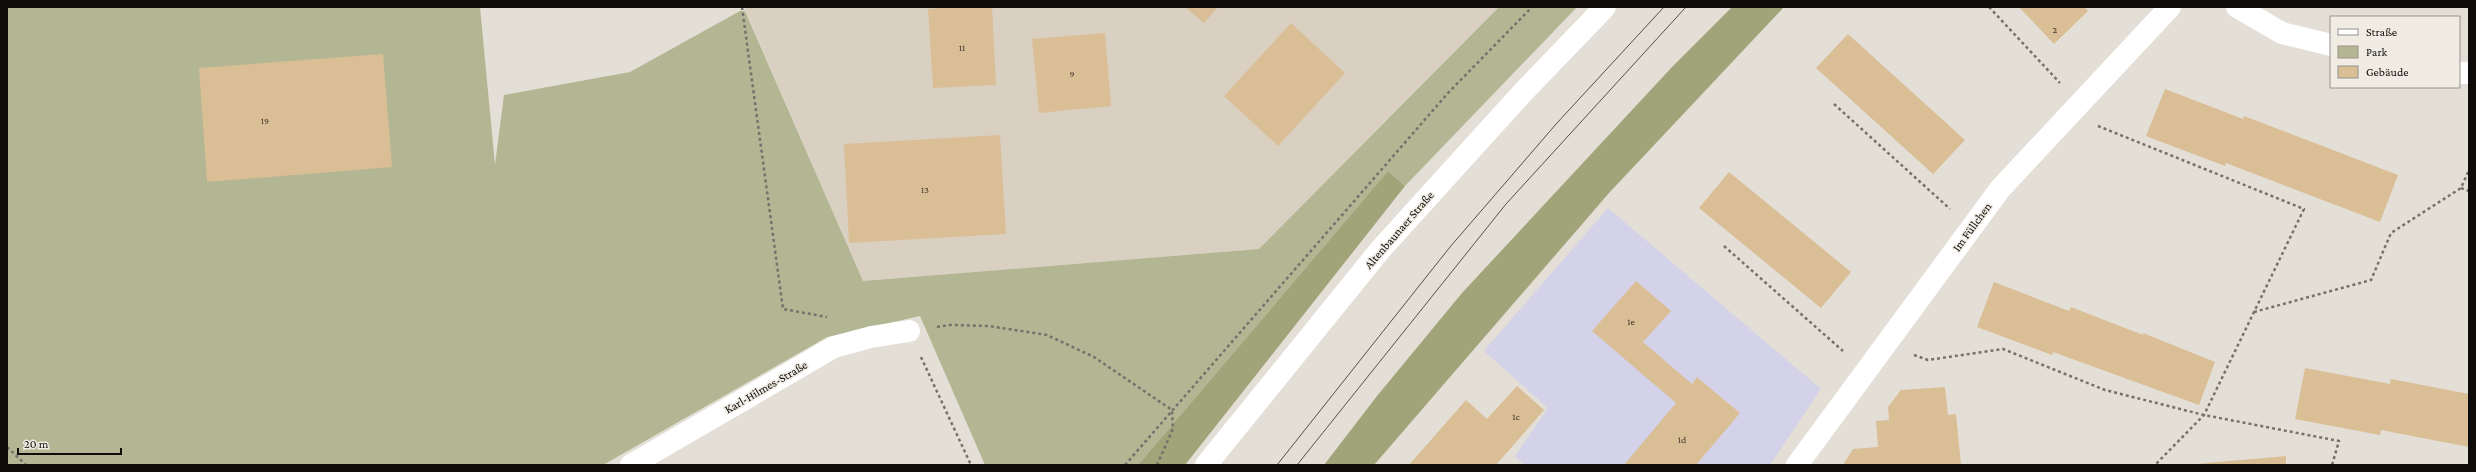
<svg xmlns="http://www.w3.org/2000/svg" width="2476" height="472" font-family="'Crimson Pro',serif">
<style>
.built{fill:#dad0c2}
.education{fill:#d4d2e8}
.green{fill:#b3b692}
.forest{fill:#a0a478}
.building{fill:#dabe96}
.lines{fill:none;stroke-linecap:round;stroke-linejoin:round}
.path{stroke:#75716c;stroke-width:2.5;stroke-dasharray:3 3;stroke-linecap:butt}
.street{stroke:#fff;stroke-width:22}
.secondary{stroke:#fff;stroke-width:22}
.tram{stroke:#54514d;stroke-width:1}
.labels{text-anchor:middle;stroke-width:3;stroke-linejoin:round;paint-order:stroke}
.number-label{font-size:10px;fill:#41382d}
.street-label{font-size:12px;fill:#0e0c0a;stroke:#f0ebe3}
</style>
<rect width="100%" height="100%" fill="#e3ded6"/>
<!-- built -->
<path class="built" d="M744 7H1499L1260 249 863 281Z"/>
<!-- education -->
<path class="education" d="M1608 208 1821 389 1770 465H1525L1515 456 1548 408 1484 351Z"/>
<!-- green -->
<path class="green" d="M7 7H480L495 165 504 95 630 72 740 11H745L863 281 1259 249 1499 7H1577L1405 186 1388 171 1138 465H985L920 316 827 337 603 465H7Z"/>
<!-- forest -->
<path class="forest" d="M1732 7H1784L1609 193 1374 465H1324L1377 396 1462 293 1673 66Z
M1388 171 1405 186 1185 465H1138Z"/>
<!-- building -->
<path class="building" d="M958 7H992L996 85 933 88 928 9Z
M1185 7H1218L1204 23Z
M2019 7H2084L2088 11 2054 44Z
M1291 23 1345 73 1278 146 1224 96Z
M1105 33 1111 106 1039 113 1032 39Z
M1848 34 1965 140 1933 174 1816 68Z
M383 54 392 167 207 182 199 68Z
M2165 89 2243 119 2244 116 2398 175 2380 222 2226 163 2225 166 2146 136Z
M1000 135 1006 234 849 243 844 144Z
M1729 172 1851 272 1821 308 1699 208Z
M1636 281 1671 311 1643 342 1692 384 1697 377 1740 413 1696 465H1624L1676 403 1592 331Z
M1994 282 2069 311 2071 307 2143 335V333L2215 362 2199 405 2053 352 2052 355 1977 327Z
M2305 368 2390 384 2391 379 2469 394V447L2381 430 2380 435 2295 419Z
M1517 386 1544 410 1496 465H1409L1466 400 1487 419Z
M1945 387 1948 415 1956 414 1961 465H1843L1853 449 1878 447 1876 421 1889 420 1888 407 1901 390Z
M2286 456V465H2196V464Z"/>
<g class="lines">
<!-- path -->
<path class="path" d="M742 7 783 309 827 317
M1989 7 2060 83
M1834 104 1950 209
M2098 126 2304 209 2204 415 2155 465
M2461 188 2469 191
M1724 246 1843 351
M2254 312 2371 280 2391 233 2461 188 2469 170
M937 327 950 325 989 326 1047 335 1094 357 1172 410
M1914 355 1928 360 2003 349 2105 390 2204 415 2339 441 2332 465
M921 357 971 465
M7 447 26 465
M1125 465 1448 93 1532 7
M1157 465 1173 429 1172 411"/>
<!-- street -->
<path class="street" d="M2237 7 2282 33 2331 45
M2459 73H2469
M631 465 834 347 871 337 909 331
M1797 465 2000 189 2170 7"/>
<!-- secondary -->
<path class="secondary" d="M1206 465 1380 250 1526 89 1605 7"/>
<!-- tram -->
<path class="tram" d="M1277 465 1450 247 1557 123 1664 7
M1297 465 1506 204 1686 7"/>
</g>
<g class="labels">
<!-- number labels -->
<g class="number-label">
<text x="2055" y="33">2</text>
<text x="962" y="51">11</text>
<text x="1072" y="77">9</text>
<text x="265" y="124">19</text>
<text x="925" y="193">13</text>
<text x="1631" y="325">1e</text>
<text x="1516" y="420">1c</text>
<text x="1682" y="443">1d</text>
</g>
<!-- street labels -->
<g class="street-label">
<text transform="translate(1972 227) rotate(-54)" y="4">Im Füllchen</text>
<text transform="translate(1399 230) rotate(-49)" y="4">Altenbaunaer Straße</text>
<text transform="translate(766 387) rotate(-30)" y="4">Karl-Hilmes-Straße</text>
</g>
</g>
<!-- border -->
<rect width="2476" height="472" fill="none" stroke="#0e0c0a" stroke-width="16"/>
<!-- legend -->
<rect x="2330" y="16" width="130" height="72" fill="#f0ebe3" stroke="#96928c"/>
<rect x="2338" y="29" width="20" height="6" fill="#ffffff" stroke="#96928c"/>
<text x="2366" y="36" font-size="12" fill="#0e0c0a">Straße</text>
<rect x="2338" y="46" width="20" height="12" fill="#b3b692" stroke="#96928c"/>
<text x="2366" y="56" font-size="12" fill="#0e0c0a">Park</text>
<rect x="2338" y="66" width="20" height="12" fill="#dabe96" stroke="#96928c"/>
<text x="2366" y="76" font-size="12" fill="#0e0c0a">Gebäude</text>
<!-- scale -->
<path d="M18 448v6h103v-6" fill="none" stroke="#0e0c0a" stroke-width="2"/>
<text x="24" y="448" font-size="12" fill="#0e0c0a" stroke="#f0ebe3" stroke-width="3" paint-order="stroke">20 m</text>
</svg>
